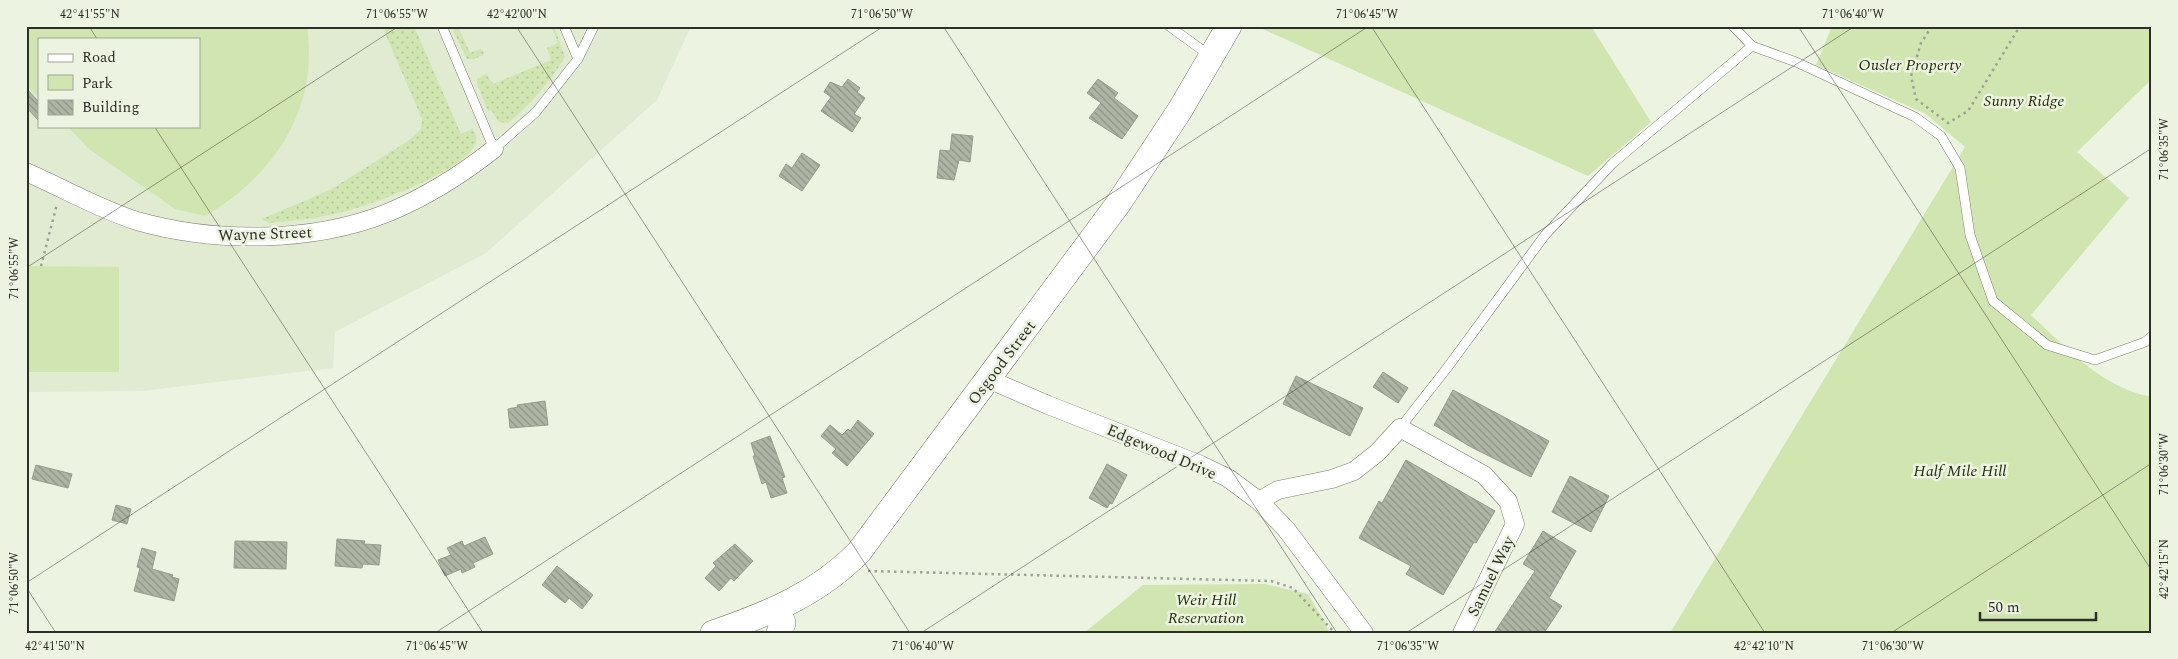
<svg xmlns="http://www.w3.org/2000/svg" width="2178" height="659" font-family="Spectral,serif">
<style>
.built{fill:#e1ebd1;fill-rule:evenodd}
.grass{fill:url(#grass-dots)}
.park{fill:#d1e5b0}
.building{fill:url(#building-back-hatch);stroke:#979d8c}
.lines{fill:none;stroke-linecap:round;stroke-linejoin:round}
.lane-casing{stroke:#7a806f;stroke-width:10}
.street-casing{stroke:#7a806f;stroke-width:19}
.secondary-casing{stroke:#7a806f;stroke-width:26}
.path{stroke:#9da294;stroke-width:2.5;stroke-dasharray:2.5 4;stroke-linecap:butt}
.lane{stroke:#fff;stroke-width:9}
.street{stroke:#fff;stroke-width:18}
.secondary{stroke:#fff;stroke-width:25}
.ticks{fill:none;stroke:#2d3028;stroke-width:1;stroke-opacity:0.45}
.labels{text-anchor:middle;stroke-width:5;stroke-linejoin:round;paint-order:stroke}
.park-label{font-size:16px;font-style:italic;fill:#25300c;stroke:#ecf3e1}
.street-label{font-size:16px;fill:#2d3028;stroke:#ecf3e1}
.neatline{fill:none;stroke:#2d3028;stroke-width:2}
.ticks-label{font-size:12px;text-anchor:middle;fill:#2d3028}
</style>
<defs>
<pattern id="grass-dots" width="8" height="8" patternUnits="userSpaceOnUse" patternTransform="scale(1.25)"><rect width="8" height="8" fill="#d1e5b0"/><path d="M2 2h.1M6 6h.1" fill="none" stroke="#b4c597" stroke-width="1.8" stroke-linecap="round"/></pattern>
<pattern id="building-back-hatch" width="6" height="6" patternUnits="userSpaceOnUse" patternTransform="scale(1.25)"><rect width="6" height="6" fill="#aeb5a3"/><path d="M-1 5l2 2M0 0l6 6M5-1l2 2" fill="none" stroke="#8e9485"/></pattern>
</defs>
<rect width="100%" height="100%" fill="#ecf3e1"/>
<!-- built -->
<path class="built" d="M26 26H691L657 100 486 253 335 332 333 368 142 391 26 392ZM39 39H199V126H39Z"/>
<!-- grass -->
<path class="grass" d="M382 26H414L461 134 472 129C503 160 364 207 343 212 318 218 293 221 268 223L262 219 330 190 408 141 421 129 422 119Z
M451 26H458L470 53 481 49 484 53 483 55 474 59H467Z
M551 26H559L555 29 565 57C551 80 530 106 508 123L499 122 491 110 488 111 477 84V79L486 74 493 84 551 60 547 48 558 43Z"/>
<!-- park -->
<path class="park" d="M26 26H307C319 109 275 175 205 216L175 209 89 149 67 126H199V39H39V98L26 85Z
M1256 26H1591L1651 122 1588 176Z
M1832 26H2152V79L2077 152 2129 198 2031 315C2068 349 2101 387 2152 397V633H1670L1965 147 1926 114 1816 65Z
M26 266 119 267V372H26Z
M1265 584 1308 594 1326 624 1329 633H1084L1143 585Z"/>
<!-- building -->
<path class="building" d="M848 79 860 88 857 92 865 98 854 114 861 118 852 132 821 111 831 97 824 92 830 82 842 87Z
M1098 79 1118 93 1114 98 1138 116 1122 139 1089 118 1101 103 1087 93Z
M26 88 39 102V121L26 107Z
M952 134 973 136 970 162 959 160 954 180 937 178 940 150 950 151Z
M802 153 820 165 802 191 779 176 786 164 792 168Z
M1383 372 1408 388 1398 403 1373 387Z
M1296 376 1363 408 1350 436 1283 404Z
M1453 390 1549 441 1531 477 1471 447 1434 425Z
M545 401 548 425 510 428 508 409 518 407 517 405Z
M858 420 874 434 847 466 832 453 836 449 821 436 830 425 842 435 848 429 850 431Z
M770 436 785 477 782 478 787 493 771 498 766 482 762 484 753 456H755L751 443Z
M1406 460 1495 511 1476 543 1474 542 1443 595 1406 574 1411 566 1359 538 1379 501 1382 503Z
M1107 464 1127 475 1112 504 1110 503 1107 508 1089 498Z
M36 465 72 474 68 488 32 479Z
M1570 476 1609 496 1591 532 1552 512Z
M116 505 131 509 127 524 112 520Z
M1543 531 1576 551 1549 598 1562 606 1544 633H1494L1535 571 1523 564Z
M485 537 493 554 473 563 475 567 462 573 461 569 445 576 438 560 451 555 447 548 462 541 464 546Z
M337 539 365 541 364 544 381 545 379 565 363 564 362 568 335 566Z
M235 541 287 542 286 569 234 568Z
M735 544 753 561 734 581 731 578 719 591 705 578 716 566 713 563Z
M142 548 156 552 152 569 173 575 172 577 179 579 174 601 134 591 140 568 137 567Z
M557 566 593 595 582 609 569 598 565 603 542 585Z"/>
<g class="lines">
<!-- lane casing -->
<g class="lane-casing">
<path id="lane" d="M442 26 494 149 536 112 578 59 594 26
M564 26 578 59
M1169 26 1209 55
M1752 46 1796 62 1915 117 1941 136 1960 168 1970 235 1993 301 2047 345 2095 360 2145 342 2152 336
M1400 428 1447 368 1545 235 1613 163 1752 46 1733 26"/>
</g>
<!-- street casing -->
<g class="street-casing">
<path id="street" d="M26 172C63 188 99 209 137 221 214 243 312 243 387 213 426 197 461 175 494 149
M988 379 1048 405 1201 465 1228 478 1259 501 1286 529 1364 633
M1259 501 1278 490 1332 479 1354 471 1377 453 1400 428 1484 475 1508 501 1515 524 1462 633"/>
</g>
<!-- secondary casing -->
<g class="secondary-casing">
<path id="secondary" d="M778 608 783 623 779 633
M713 633C768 614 818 594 859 552L1118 204 1180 110 1229 26"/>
</g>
<!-- path -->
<path class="path" d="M1932 26 1921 43 1911 76 1916 99 1948 123 1968 111 2020 26
M41 266 57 204
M868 571 1271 581 1293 588 1335 633"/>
<!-- lane -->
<use href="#lane" class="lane"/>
<!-- street -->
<use href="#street" class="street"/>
<!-- secondary -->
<use href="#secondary" class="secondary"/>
</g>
<!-- ticks -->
<path class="ticks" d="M89 26 97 39M516 26 910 633M943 26 1337 633M1371 26 1765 633M1798 26 2152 571M154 126 483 633M26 268 399 26M26 583 884 26M26 587 56 633M435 633 1369 26M921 633 1855 26M1406 633 2152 148M1891 633 2152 463"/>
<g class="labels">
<!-- park labels -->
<g class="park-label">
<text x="1910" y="70">Ousler Property</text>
<text x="2024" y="106">Sunny Ridge</text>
<text x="1960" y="476">Half Mile Hill</text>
<text x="1206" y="605">Weir Hill<tspan x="1206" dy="18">Reservation</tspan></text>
</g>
<!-- street labels -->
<g class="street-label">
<text transform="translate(265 233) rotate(-2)" y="6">Wayne Street</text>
<text transform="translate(1001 362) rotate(-53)" y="6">Osgood Street</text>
<text transform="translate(1162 451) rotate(23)" y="6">Edgewood Drive</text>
<text transform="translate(1490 576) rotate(-64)" y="6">Samuel Way</text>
</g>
</g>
<!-- border -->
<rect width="2178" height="659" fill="none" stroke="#ecf3e1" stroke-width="55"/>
<!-- legend -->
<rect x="38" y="38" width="162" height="90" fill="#ecf3e1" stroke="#a0a597"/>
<rect x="48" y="54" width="25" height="8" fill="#ffffff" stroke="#a0a597"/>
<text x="82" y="62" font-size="15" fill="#2d3028">Road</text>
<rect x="48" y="75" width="25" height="15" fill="#d1e5b0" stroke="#a0a597"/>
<text x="82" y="88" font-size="15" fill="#2d3028">Park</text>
<rect x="48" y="100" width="25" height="15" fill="url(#building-back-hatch)" stroke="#a0a597"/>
<text x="82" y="112" font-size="15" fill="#2d3028">Building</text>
<!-- scale -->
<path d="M1980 612v8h116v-8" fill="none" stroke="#2d3028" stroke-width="2.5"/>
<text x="1988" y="612" font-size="15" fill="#2d3028" stroke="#ecf3e1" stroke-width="4" paint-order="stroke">50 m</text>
<rect x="28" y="28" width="2122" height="604" class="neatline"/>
<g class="ticks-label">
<text x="90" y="18">42°41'55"N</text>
<text x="397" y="18">71°06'55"W</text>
<text x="517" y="18">42°42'00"N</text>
<text x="882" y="18">71°06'50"W</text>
<text x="1367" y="18">71°06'45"W</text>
<text x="1853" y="18">71°06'40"W</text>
<text transform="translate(2164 149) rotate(-90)" y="4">71°06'35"W</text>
<text transform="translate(14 268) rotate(-90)" y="4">71°06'55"W</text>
<text transform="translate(2164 464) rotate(-90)" y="4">71°06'30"W</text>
<text transform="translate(2164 569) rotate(-90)" y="4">42°42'15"N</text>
<text transform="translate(14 583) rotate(-90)" y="4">71°06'50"W</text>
<text x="55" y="650">42°41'50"N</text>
<text x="437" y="650">71°06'45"W</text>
<text x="923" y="650">71°06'40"W</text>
<text x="1408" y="650">71°06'35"W</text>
<text x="1764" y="650">42°42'10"N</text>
<text x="1893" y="650">71°06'30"W</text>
</g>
</svg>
